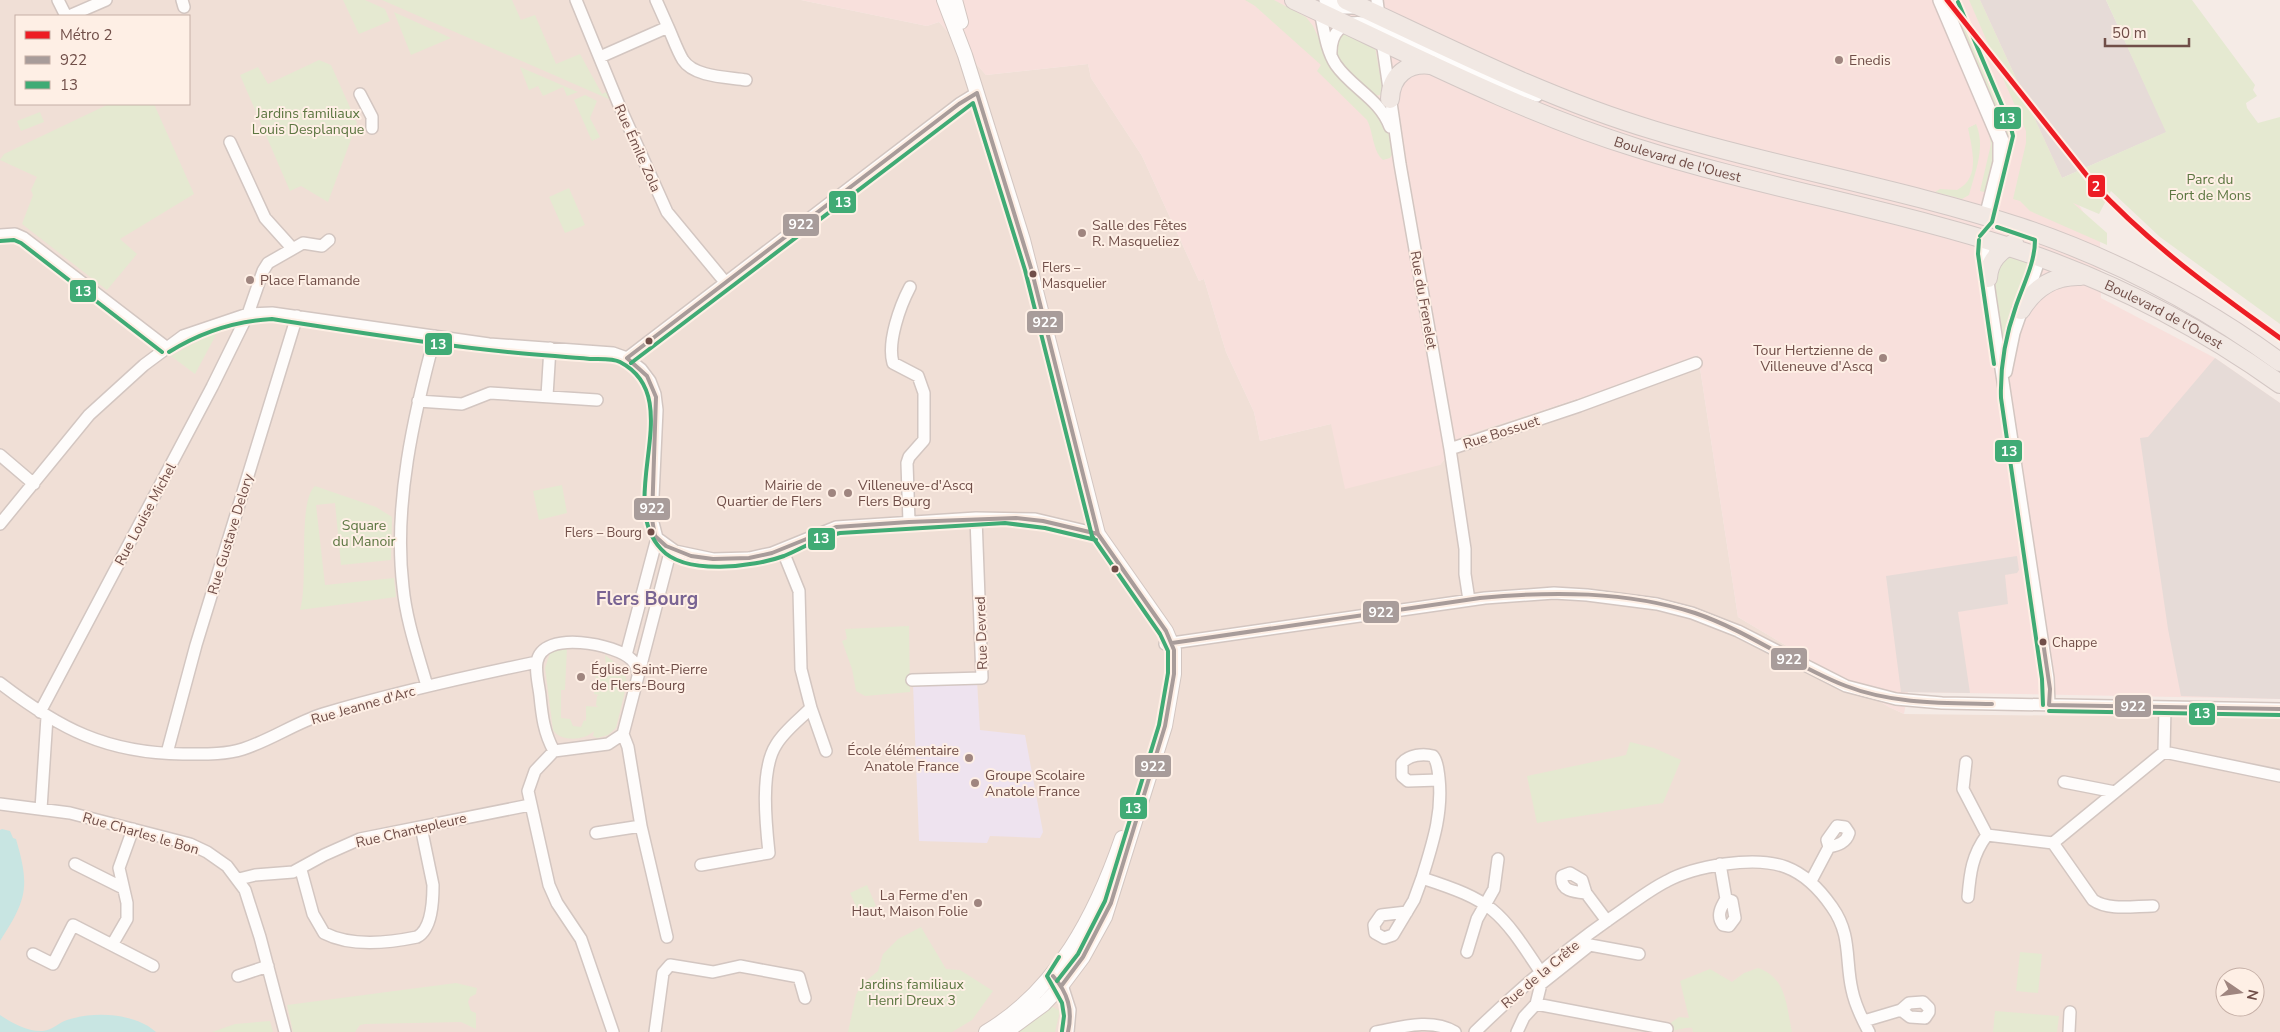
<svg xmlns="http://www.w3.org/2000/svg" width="2280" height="1032" font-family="'Nunito Sans',sans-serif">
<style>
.residential{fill:#f0dfd6;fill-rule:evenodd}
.commercial{fill:#f8e0dc}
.industrial{fill:#e6dbd7}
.education{fill:#eee3ef}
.green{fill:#e5e9d1}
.water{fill:#c8e5e2}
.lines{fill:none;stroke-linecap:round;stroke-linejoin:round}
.minor-casing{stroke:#d3c6c1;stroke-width:14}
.tertiary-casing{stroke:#d3c6c1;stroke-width:16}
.secondary-casing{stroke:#d5c6c2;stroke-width:18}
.primary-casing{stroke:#d3c7c4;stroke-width:20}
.minor{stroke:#fefcfb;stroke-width:11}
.tertiary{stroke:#fefcfb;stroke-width:14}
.secondary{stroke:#fefcfb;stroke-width:15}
.primary{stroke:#f1e8e3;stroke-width:18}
.bus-1-casing{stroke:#feefe5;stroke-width:8}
.bus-2-casing{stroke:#feefe5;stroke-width:8}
.bus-1{stroke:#a89c9a;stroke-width:4}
.bus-2{stroke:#40ab75;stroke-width:4}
.metro-1-casing{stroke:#feefe5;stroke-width:9}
.metro-1{stroke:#ed1d24;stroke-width:5}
.poi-dot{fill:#9f857f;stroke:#feefe5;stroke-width:2}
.bus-dot{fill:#704e48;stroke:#feefe5;stroke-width:2}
.labels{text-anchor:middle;stroke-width:4;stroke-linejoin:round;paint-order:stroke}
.bus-label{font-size:13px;fill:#704e48;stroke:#feefe5;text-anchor:start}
.poi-label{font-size:14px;fill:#704e48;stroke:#feefe5;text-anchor:start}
.park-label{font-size:14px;fill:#5c7641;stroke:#feefe5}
.street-label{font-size:14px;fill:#704e48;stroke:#feefe5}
.district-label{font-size:19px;font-weight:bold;fill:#796493;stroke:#feefe5}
.line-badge{stroke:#feefe5;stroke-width:2}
.badge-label{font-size:14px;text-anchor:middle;font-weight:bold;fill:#fff}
</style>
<rect width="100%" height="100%" fill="#f5ebe6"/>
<!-- residential -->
<path class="residential" d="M0 0H801L927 26 939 22 986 75 1088 64 1091 78 1142 156 1199 281 1204 279 1226 352 1254 412 1260 441 1331 424 1440 465 1463 436 1586 396 1698 355 1738 617 1889 707 1904 714 2280 718V1032H0ZM16 16H189V104H16ZM2225 977H2255V1007H2225Z"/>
<!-- commercial -->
<path class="commercial" d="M801 0H2106L2062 178 2100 239 2101 298 2215 358 2280 403V699L1908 692 1904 714 1889 707 1738 617 1698 355 1586 396 1463 436 1440 465 1345 489 1331 424 1260 441 1254 412 1226 352 1204 279 1199 281 1142 156 1091 78 1088 64 986 75 939 22 927 26Z"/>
<!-- industrial -->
<path class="industrial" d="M1980 0H2106L2167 132 2062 178Z
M2215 358 2280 403V699L2181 696 2168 629 2140 438 2148 437Z
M2017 556 2019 570 2017 573 2005 575 2008 604 1958 612 1970 693 1901 692 1886 576Z"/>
<!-- education -->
<path class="education" d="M977 681 980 730 1025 735 1043 832 1040 838 990 836 987 843 919 841 913 684Z"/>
<!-- green -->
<path class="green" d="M343 0H365L385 9 390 21 359 34Z
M382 0H512L521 20 535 15 556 64 580 54 602 94 608 91 611 100Z
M1245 0H1274L1306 17 1313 26 1333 69 1377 111 1386 123 1393 153 1390 158 1383 160C1373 152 1373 131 1367 120L1317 71 1321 65 1255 6Z
M1947 0H1957L2011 126V152L2002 192 1999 191 2008 153Z
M1969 0H1980L2062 178 2166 132 2106 0H2192L2255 85 2253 90 2257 96 2246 103 2247 108 2258 123 2280 117V324L2160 237 2111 191 2099 214 2073 203 2107 233V245L2030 211 2020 201 2013 199 2026 143V131Z
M394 12 451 38 411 55Z
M1345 34 1375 47 1383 91 1381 95 1374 96C1360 83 1330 65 1338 43 1340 38 1341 36 1345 34Z
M319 60 331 65 357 123 328 202 301 186 290 191 240 75 258 67 268 84Z
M520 67 578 92 567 96 563 87 543 96 538 86 529 90Z
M585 95 597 101 590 118 600 137 592 141 574 100Z
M109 104H154L194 194 120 239 137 254 107 290 22 224 33 195 31 190 37 177 0 160 4 154Z
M40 112 44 122 21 131 17 121Z
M1976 124C1986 147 1975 172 1969 195L1962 199 1935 192 1940 189 1957 190C1981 178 1972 149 1968 128Z
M1991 130 1996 152 1988 193 1980 191 1991 144 1988 131Z
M569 188 585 225 565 233 549 197Z
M2005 256 2033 264 2002 354 1991 280Z
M215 332 217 333 195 374 171 356Z
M562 485 567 513 539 520 533 491Z
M315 486 376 507 392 517 391 560 341 565 335 503 316 505 325 585 394 578 396 597 300 610C309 582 297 502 315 486Z
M909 626 910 692 865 696 856 691 852 669 842 641 847 639 845 629Z
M556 647H567L565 690H561V718L570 719 573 726 581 727 584 720 586 721V706L598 707 596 705 597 696 599 695 594 694 597 665H606L605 655 624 670 627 683 616 728 608 735 597 738 593 736 594 731C584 741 561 742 553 730L545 668 550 653Z
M1630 742 1654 748 1681 760 1663 803 1537 823 1527 776 1626 755Z
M867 885 876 906 860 915 850 893Z
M921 927 946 969 960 970 993 991 972 1020 952 1032H848L856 995 861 985 878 971 883 954 898 939Z
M2020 952 2042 954 2038 993 2016 991Z
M1758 968C1787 978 1786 1005 1792 1032H1693L1692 1028C1684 1027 1679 1031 1671 1030L1668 1025 1679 1017 1689 1018 1680 981 1710 969 1732 982 1744 973Z
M456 983 477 988 476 994 470 997 468 1002 471 1011 476 1013V1029L461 1022 365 1024 360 1025 355 1032H293L287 1005Z
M1051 1006 1060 1011 1055 1032H1017Z
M1995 1011 2059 1016 2057 1032H1993Z
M270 1021 273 1032H212L235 1024Z"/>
<!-- water -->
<path class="water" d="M2 829 10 831 13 838 16 839C30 887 27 899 0 941V830Z
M0 1015C12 1023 28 1032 43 1031 53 1030 58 1023 67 1020 94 1011 135 1013 156 1032H0Z"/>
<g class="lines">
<!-- minor casing -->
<g class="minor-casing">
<path id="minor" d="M58 0 66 16
M182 0 184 7
M576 0 619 105 667 212 725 282
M656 0 668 27
M1325 0 1343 8H1354
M1377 0 1379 16
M1320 12C1324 29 1326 50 1336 65 1352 88 1380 99 1390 127
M69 16 106 0
M1382 41 1400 164 1450 449
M1331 55C1330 33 1342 20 1364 23L1511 87 1537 96
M600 57 668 27C673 38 677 50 683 60 694 77 727 77 746 80
M360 94 372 117V128
M230 142 265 218 292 248
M0 235 15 234 24 238 166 347
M1985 240 1984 253 1990 296 2048 678 2049 705
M627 358 959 104 977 93
M2006 372 2014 333 2040 258
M547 396 550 348
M418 401 462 404 490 393 597 400
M0 455 34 484
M909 522 907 463 909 457 924 440V393L918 376 893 363C887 342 900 306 910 287
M0 524 89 415 144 365 183 336 248 314 272 313 489 344 613 353 627 358 641 369 650 381 655 394 657 410 652 519 657 538 675 551 713 559 749 558 772 553 836 527 976 518 1035 519 1098 534
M782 549 799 591 801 669 811 708 826 751
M1469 600 1465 574V549L1450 449 1579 406 1696 363
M1165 644 1485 598 1554 593 1587 595 1657 604 1692 613 1738 631 1846 686 1896 699 1942 703 2280 709
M626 655 657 538
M912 680 982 678 976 518
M0 683C60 729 106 753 183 754 203 754 224 755 243 749 271 740 295 723 323 714 393 693 465 677 537 662
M427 686C418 654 406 620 403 587 393 505 414 414 435 336
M40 712 212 387 248 314 263 271 268 263 303 243 322 246 329 240
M554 751C544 733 542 716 540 696 539 686 535 672 537 662 542 629 617 644 632 660 636 664 637 669 638 674
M2164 752 2165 707
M167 753 196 645 297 316
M1966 762 1963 789 1987 835
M1439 780 1408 781 1402 776V763C1409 755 1423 753 1433 756 1438 762 1438 771 1439 778 1443 814 1432 845 1422 878 1493 901 1499 909 1540 971
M2064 782 2115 792
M0 804 70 813 190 844 207 852 227 866 245 890 260 937 285 1032
M41 809 47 717
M641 826 667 937
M596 833 641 826 628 747 623 734
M2053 843 2093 900C2109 911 2134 906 2153 906
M75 864 123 888
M1720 864 1726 899 1732 901 1735 918 1729 926 1723 925C1716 916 1721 907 1726 899
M701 865 769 853C766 825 760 770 776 745 784 731 799 720 811 708
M301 870 313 914 324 933C351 947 388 943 417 937 432 929 433 901 433 885L421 827
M239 879 255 875 293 872 324 855 360 839 530 805
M1811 881 1829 847 1827 840 1837 826 1845 827 1849 833C1846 843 1838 845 1829 847
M1586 893C1574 892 1560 891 1562 876L1570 873 1582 880 1586 893 1607 921
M1968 897C1970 873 1972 855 1987 835L2053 843 2164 752 2280 776
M1407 912 1381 915 1374 925 1375 933 1384 938 1393 935 1414 900 1422 878
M112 945 127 919V903L119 868 133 829
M1467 952 1477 919 1494 889 1498 859
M33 954 53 964 73 925 153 966
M238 976 268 966
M1062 985 1070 1010 1068 1032
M1536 1004 1667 1029
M1864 1021 1901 1010 1909 1003 1923 1002 1929 1008V1012L1925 1018 1910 1017 1901 1010
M613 1032 581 939 557 903 549 885 528 791 535 771 554 751 608 744 623 734 671 549
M655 1032 663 973 670 965 713 972 740 966 799 977 805 998
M1376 1032C1402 1027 1431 1018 1455 1032
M1475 1032C1518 990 1562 952 1611 918 1629 906 1647 891 1667 881 1685 871 1705 867 1725 864 1774 857 1803 865 1832 907 1852 935 1845 960 1852 990 1855 1005 1862 1019 1869 1032
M1517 1032 1524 1017 1536 1004 1541 984 1590 945 1639 954
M2069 1032 2070 1012"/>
</g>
<!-- tertiary casing -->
<g class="tertiary-casing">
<path id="tertiary" d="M944 0 965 55 1023 240 1098 534 1166 631 1174 650V674L1165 726 1105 917 1083 957 1062 985 1044 1004 1006 1032
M955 0 961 22
M986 1032C1057 990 1096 914 1122 838"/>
</g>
<!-- secondary casing -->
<g class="secondary-casing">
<path id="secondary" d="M1941 0 2001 141V162L1987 217"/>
</g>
<!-- primary casing -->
<g class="primary-casing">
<g id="primary">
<path id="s1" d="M1294 0C1406 52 1518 111 1637 148 1769 190 1908 211 2039 257 2125 288 2206 331 2280 384"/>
<path d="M1346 0C1447 47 1546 98 1653 130 1774 167 1900 188 2020 227 2112 258 2202 305 2280 362"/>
<path d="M1390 99C1391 75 1408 62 1431 65"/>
<path d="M1988 278C1989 261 1999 251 2014 243"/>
<path d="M2021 310C2035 287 2054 275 2081 276"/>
</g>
</g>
<!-- minor -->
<use href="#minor" class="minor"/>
<!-- tertiary -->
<use href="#tertiary" class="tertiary"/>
<!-- secondary -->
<use href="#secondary" class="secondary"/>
<!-- primary -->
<use href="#primary" class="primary"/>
<!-- bus-1 casing -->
<g class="bus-1-casing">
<path id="bus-1" d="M977 93 1031 268 1098 534 1166 631 1174 650V674L1165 726 1111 903 1083 957 1062 985
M627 358 647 376 656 397 652 519 655 536 666 546 691 556 713 559 749 558 772 553 836 527 909 522 1016 518 1043 521 1098 534
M627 358 959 104 977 93
M2043 642 2050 689 2049 705 2280 709
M1172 643 1480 598C1552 591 1626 591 1695 613 1748 631 1794 666 1846 686 1892 704 1943 703 1992 704
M1053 976C1068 993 1073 1010 1068 1032"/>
</g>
<!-- bus-2 casing -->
<g class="bus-2-casing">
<path id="bus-2" d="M1958 2 2010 124 2013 136 1992 222 1980 236
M1997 227 2035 240C2035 263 2023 285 2016 306 2005 337 2000 366 2001 398L2042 679 2043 705
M1979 240 1978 254 1994 364
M0 241 14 240 21 243 162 352
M169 352C201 332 235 321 272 319 344 330 416 342 489 350 523 354 557 356 590 359 599 359 613 358 620 362 689 398 614 499 661 549 685 576 754 567 784 556 803 548 819 537 840 533L1005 523 1045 528 1096 540
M631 363 973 103 1025 270 1092 536 1160 634 1168 651V673L1159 725 1105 901 1078 954 1057 981
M2049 711 2280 715
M1059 957 1047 976 1062 1003 1064 1016 1062 1031"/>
</g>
<!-- bus-1 -->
<use href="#bus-1" class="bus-1"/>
<!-- bus-2 -->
<use href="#bus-2" class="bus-2"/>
<!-- metro-1 casing -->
<g class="metro-1-casing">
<path id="metro-1" d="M1947 0 2092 182C2148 243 2213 290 2280 338"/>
</g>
<!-- metro-1 -->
<use href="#metro-1" class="metro-1"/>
</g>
<!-- markers -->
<g class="poi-dot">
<circle cx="1839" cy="60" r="5"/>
<circle cx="1082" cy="233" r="5"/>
<circle cx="250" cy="280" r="5"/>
<circle cx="1883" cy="358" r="5"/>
<circle cx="832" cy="493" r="5"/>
<circle cx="848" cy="493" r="5"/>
<circle cx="581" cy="677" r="5"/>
<circle cx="969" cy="758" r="5"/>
<circle cx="975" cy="783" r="5"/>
<circle cx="978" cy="903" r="5"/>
</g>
<g class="bus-dot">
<circle cx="1033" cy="274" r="4.5"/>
<circle cx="649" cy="341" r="4.5"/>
<circle cx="651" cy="532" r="4.5"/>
<circle cx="1115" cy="569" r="4.5"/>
<circle cx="2043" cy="642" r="4.5"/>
</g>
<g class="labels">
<!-- bus labels -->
<g class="bus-label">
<text x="1042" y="272">Flers –<tspan x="1042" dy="16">Masquelier</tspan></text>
<text x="642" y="537" text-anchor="end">Flers – Bourg</text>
<text x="2052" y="647">Chappe</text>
</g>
<!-- poi labels -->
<g class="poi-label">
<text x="1849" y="65">Enedis</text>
<text x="1092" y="230">Salle des Fêtes<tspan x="1092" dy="16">R. Masqueliez</tspan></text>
<text x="260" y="285">Place Flamande</text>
<text x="1873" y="355" text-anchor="end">Tour Hertzienne de<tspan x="1873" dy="16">Villeneuve d'Ascq</tspan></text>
<text x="822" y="490" text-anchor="end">Mairie de<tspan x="822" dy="16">Quartier de Flers</tspan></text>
<text x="858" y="490">Villeneuve-d'Ascq<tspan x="858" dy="16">Flers Bourg</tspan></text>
<text x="591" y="674">Église Saint-Pierre<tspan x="591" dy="16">de Flers-Bourg</tspan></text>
<text x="959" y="755" text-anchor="end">École élémentaire<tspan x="959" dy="16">Anatole France</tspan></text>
<text x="985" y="780">Groupe Scolaire<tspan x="985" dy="16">Anatole France</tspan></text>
<text x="968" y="900" text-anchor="end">La Ferme d'en<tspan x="968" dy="16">Haut, Maison Folie</tspan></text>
</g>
<!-- park labels -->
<g class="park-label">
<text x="308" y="118">Jardins familiaux<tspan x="308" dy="16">Louis Desplanque</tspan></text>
<text x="2210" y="184">Parc du<tspan x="2210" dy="16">Fort de Mons</tspan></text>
<text x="364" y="530">Square<tspan x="364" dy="16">du Manoir</tspan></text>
<text x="912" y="989">Jardins familiaux<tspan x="912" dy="16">Henri Dreux 3</tspan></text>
</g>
<!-- street labels -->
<g class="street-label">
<text transform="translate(638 148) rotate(66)" y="5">Rue Émile Zola</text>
<text dy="5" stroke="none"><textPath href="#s1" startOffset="416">Boulevard de l'Ouest</textPath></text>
<text transform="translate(1424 300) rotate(80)" y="5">Rue du Frenelet</text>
<text dy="5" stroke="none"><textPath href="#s1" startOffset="928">Boulevard de l'Ouest</textPath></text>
<text transform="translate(1501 432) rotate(-18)" y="5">Rue Bossuet</text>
<text transform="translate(145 514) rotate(-62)" y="5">Rue Louise Michel</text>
<text transform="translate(230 534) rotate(-73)" y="5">Rue Gustave Delory</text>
<text transform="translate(981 633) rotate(-92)" y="5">Rue Devred</text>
<text transform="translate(363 705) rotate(-16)" y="5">Rue Jeanne d'Arc</text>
<text transform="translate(411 830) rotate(-13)" y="5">Rue Chantepleure</text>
<text transform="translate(141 833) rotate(16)" y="5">Rue Charles le Bon</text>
<text transform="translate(1540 974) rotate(-40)" y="5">Rue de la Crête</text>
</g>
<!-- district labels -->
<g class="district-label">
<text x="647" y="605">Flers Bourg</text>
</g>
</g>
<g class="line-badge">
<rect x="1993" y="106" width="29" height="24" rx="5" fill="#40ab75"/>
<rect x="2087" y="174" width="19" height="24" rx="5" fill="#ed1d24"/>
<rect x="828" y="190" width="29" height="24" rx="5" fill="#40ab75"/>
<rect x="782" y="213" width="38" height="24" rx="5" fill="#a89c9a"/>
<rect x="69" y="279" width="28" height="24" rx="5" fill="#40ab75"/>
<rect x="1026" y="310" width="38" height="24" rx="5" fill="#a89c9a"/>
<rect x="424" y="332" width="29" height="24" rx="5" fill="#40ab75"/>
<rect x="1994" y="439" width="29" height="24" rx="5" fill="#40ab75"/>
<rect x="633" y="497" width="38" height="24" rx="5" fill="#a89c9a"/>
<rect x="807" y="527" width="29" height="24" rx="5" fill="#40ab75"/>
<rect x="1362" y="600" width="38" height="24" rx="5" fill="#a89c9a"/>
<rect x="1770" y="647" width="38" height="24" rx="5" fill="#a89c9a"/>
<rect x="2114" y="694" width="38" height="24" rx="5" fill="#a89c9a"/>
<rect x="2188" y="702" width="28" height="24" rx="5" fill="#40ab75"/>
<rect x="1134" y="754" width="38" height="24" rx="5" fill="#a89c9a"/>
<rect x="1119" y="796" width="29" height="24" rx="5" fill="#40ab75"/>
</g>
<g class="badge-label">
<text x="2007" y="123">13</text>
<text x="2096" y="191">2</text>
<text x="843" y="207">13</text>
<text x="801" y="229">922</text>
<text x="83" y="296">13</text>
<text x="1045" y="327">922</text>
<text x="438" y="349">13</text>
<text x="2009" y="456">13</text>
<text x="652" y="513">922</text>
<text x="821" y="543">13</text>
<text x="1381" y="617">922</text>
<text x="1789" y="664">922</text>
<text x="2133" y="711">922</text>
<text x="2202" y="718">13</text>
<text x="1153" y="771">922</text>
<text x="1133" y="813">13</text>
</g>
<!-- legend -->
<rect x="15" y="15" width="175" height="90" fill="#feefe5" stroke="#c5afa6"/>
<rect x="25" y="31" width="25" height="8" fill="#ed1d24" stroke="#c5afa6"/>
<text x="60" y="40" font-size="15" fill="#704e48">Métro 2</text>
<rect x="25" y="56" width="25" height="8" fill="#a89c9a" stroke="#c5afa6"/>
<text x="60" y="65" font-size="15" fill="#704e48">922</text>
<rect x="25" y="81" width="25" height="8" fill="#40ab75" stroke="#c5afa6"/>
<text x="60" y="90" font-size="15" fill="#704e48">13</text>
<!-- north arrow -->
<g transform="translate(2240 992) rotate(103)"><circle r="24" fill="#feefe5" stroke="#c5afa6"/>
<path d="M0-4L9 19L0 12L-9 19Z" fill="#9f857f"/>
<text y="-8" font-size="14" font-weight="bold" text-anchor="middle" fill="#704e48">N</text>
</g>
<!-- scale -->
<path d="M2105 38v8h84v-8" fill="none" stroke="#704e48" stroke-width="2.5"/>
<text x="2112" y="38" font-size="15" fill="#704e48" stroke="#feefe5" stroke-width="4" paint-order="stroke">50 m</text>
</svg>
